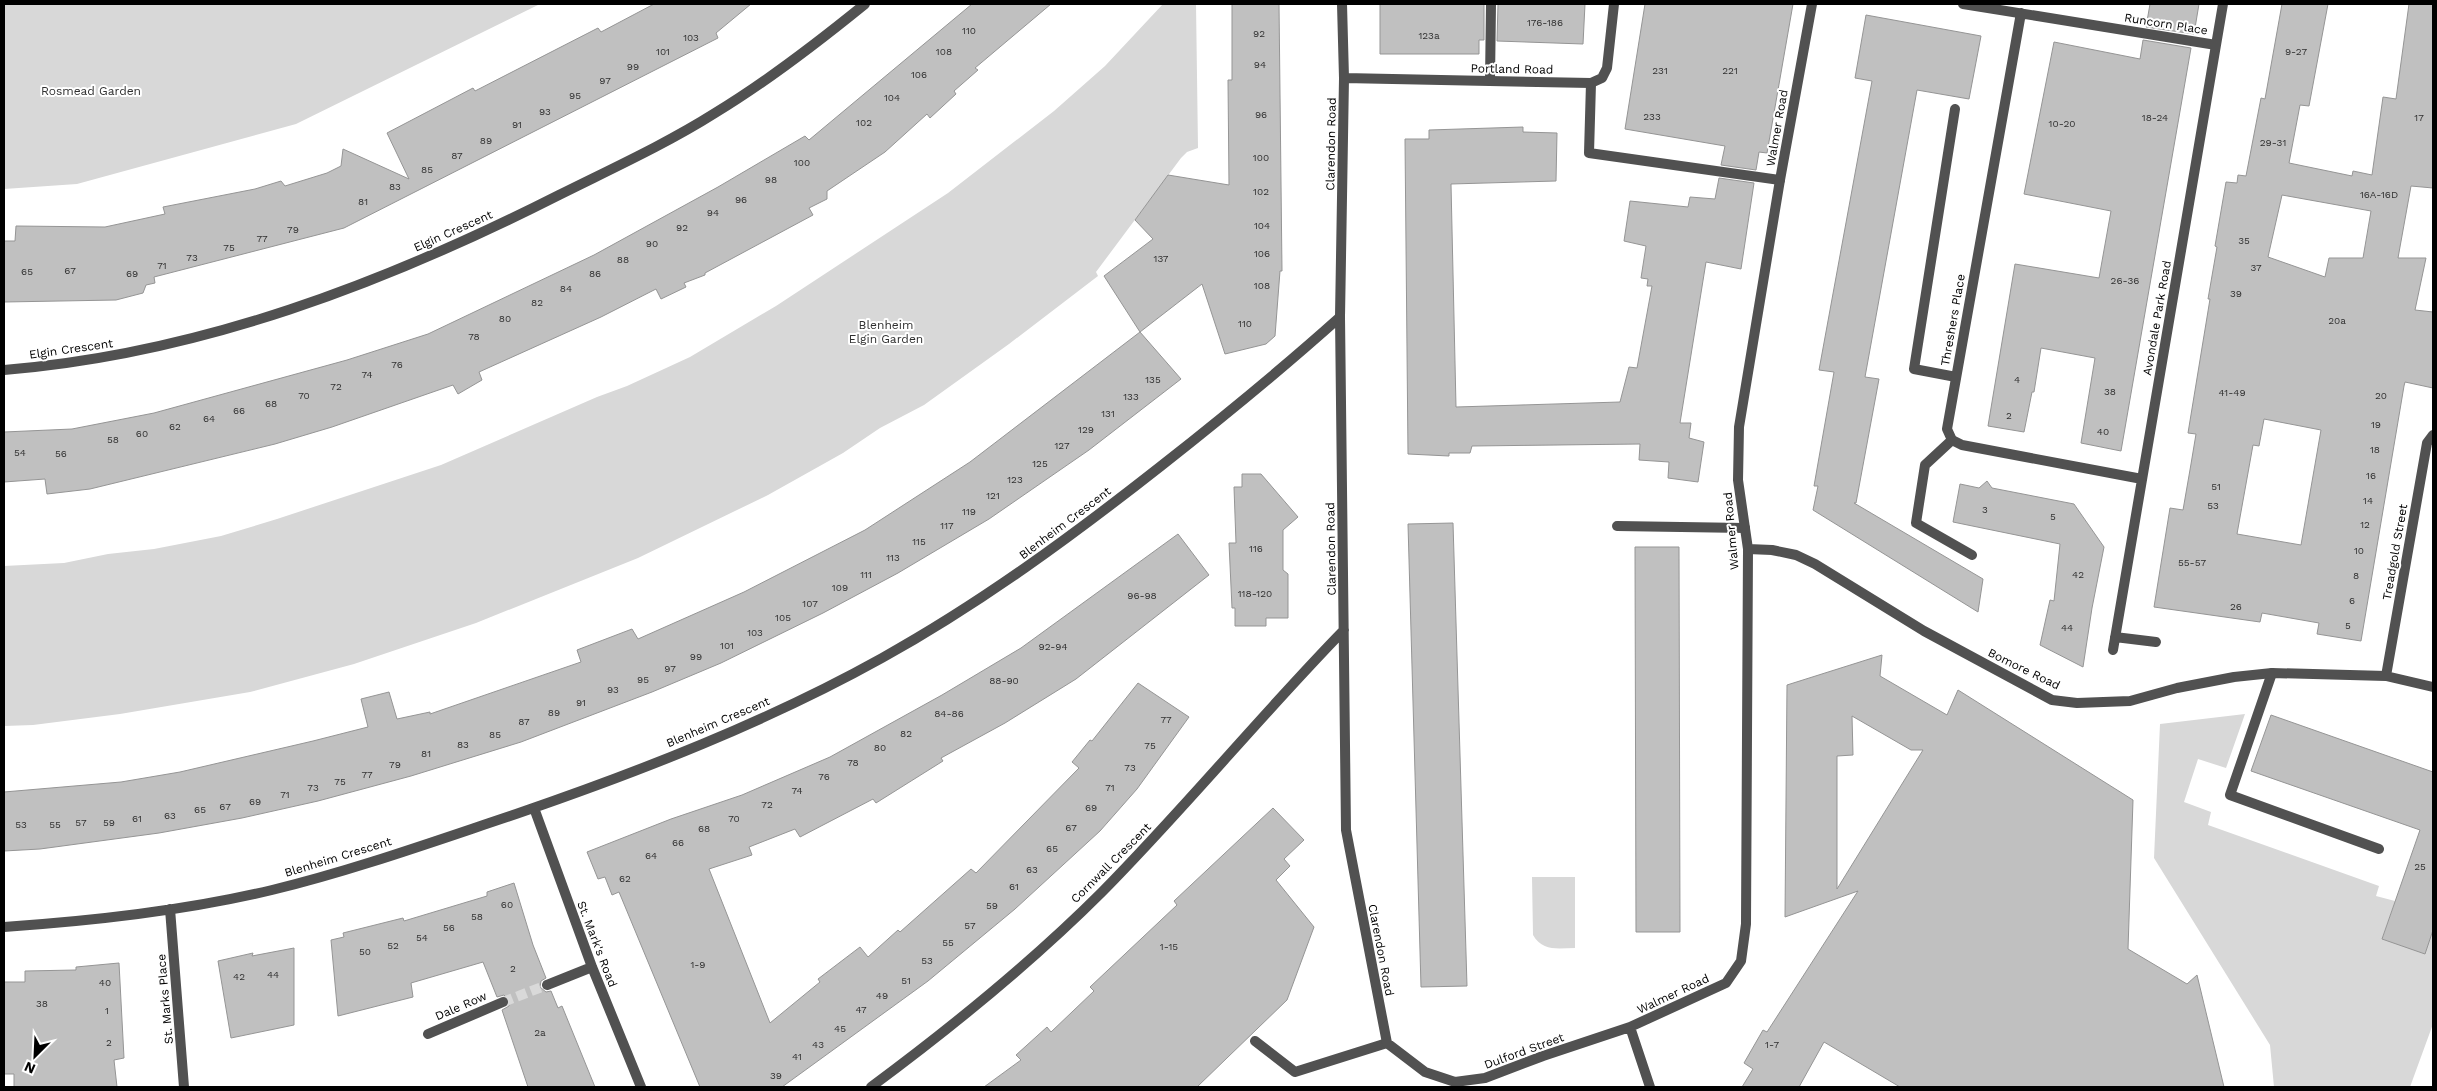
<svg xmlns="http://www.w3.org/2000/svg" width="2437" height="1091" font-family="'Work Sans',sans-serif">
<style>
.green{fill:#d8d8d8}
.building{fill:#c0c0c0;stroke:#959595;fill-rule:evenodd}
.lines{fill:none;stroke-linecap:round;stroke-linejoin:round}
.minor-tunnel{stroke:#d9d9d9;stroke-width:10;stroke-dasharray:10 5;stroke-linecap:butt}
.service{stroke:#515151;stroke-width:10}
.minor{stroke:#515151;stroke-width:10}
.labels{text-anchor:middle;stroke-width:4;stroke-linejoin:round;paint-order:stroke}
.number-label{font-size:10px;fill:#303030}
.street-label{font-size:12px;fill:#000;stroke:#fff}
.park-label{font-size:12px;fill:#2f2f2f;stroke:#fff}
</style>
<rect width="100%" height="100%" fill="#fff"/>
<!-- green -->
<path class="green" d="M4 4H540L296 124 77 184 4 189Z
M1163 4H1196L1198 148 1187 152 1181 158 1096 272 1098 276 1009 344 924 405 880 428 843 453 768 495 638 558 476 623 354 664 250 692 120 714 33 725 4 726V566L64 563 108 554 154 549 221 536 277 519 441 465 597 397 627 386 690 357 776 306 948 193 1054 111 1105 66Z
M2245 714 2226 768 2198 759 2184 802 2211 812 2208 825 2379 886 2376 896 2395 901 2382 939 2425 953 2433 930V1024L2410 1087H2274L2270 1045 2154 858 2160 724Z
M1532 877H1575V948C1558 948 1543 952 1533 935Z"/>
<!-- building -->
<path class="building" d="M654 4H751L716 33 718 38 344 228 154 277 155 283 146 285 143 293 116 300 4 302V241H15L16 226 105 227 165 214 163 207 255 189 281 181 285 186 327 173 341 166 343 149 409 179 387 133 473 88 475 91 598 28 601 32Z
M972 4H1051L975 68 978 70 954 91 956 94 930 118 927 114 885 152 827 191V199L809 208 813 215 705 273V275L684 283 686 287 661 299 656 289 601 317 479 372 482 380 458 394 453 385 332 427 275 444 90 489 47 494 45 479 4 482V432L72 429 154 413 347 360 428 334 594 255 718 187 805 136 809 140Z
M1232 4H1279L1282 271H1280L1275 336 1266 344 1225 354 1202 284 1140 332 1104 276 1153 239 1135 220 1168 175 1229 185 1228 80H1232Z
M1380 4H1484V40H1479V54H1380Z
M1498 4H1585L1583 44 1497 41Z
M1645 4H1793L1767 153 1759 152 1756 170 1721 165 1725 146 1625 129Z
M2150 4H2199L2194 34 2146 27Z
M2282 4H2328L2309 106 2300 105 2289 163 2352 176 2353 171 2372 175 2383 97 2396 99 2409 4H2433V188L2411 186 2398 258H2426L2415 310 2433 312V388L2405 382 2404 386 2361 641 2317 634 2319 623 2262 613 2260 622 2154 607 2170 508 2183 510 2191 464 2196 434 2188 433 2210 299H2208L2217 247 2215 246 2226 182 2237 183 2238 175 2246 176 2261 98 2265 99ZM2282 195 2371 211 2363 258H2329L2325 277 2268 257ZM2264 419 2321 430 2301 545 2237 534 2253 445 2259 446Z
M1866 15 1981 36 1969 99 1917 90 1865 377 1879 379 1856 503H1854L1983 579 1978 612 1813 510 1818 486H1814L1834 372 1819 370 1872 81 1855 78Z
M2143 40 2191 48 2121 451 2081 443 2095 358 2041 348 2034 392H2032L2024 432 1988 426 2015 264 2099 278 2111 211 2024 194 2054 42 2140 59Z
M1523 127V132L1557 133 1556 181 1451 184 1456 407 1620 402 1629 367 1637 368 1652 286H1647L1648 279 1641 278 1646 246 1624 241 1630 201 1688 207 1690 197 1715 199 1719 178 1754 183 1741 269 1706 262 1680 423H1691L1689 438 1704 442 1698 482 1668 478 1669 462 1639 460 1640 444 1472 446 1470 453H1449V456L1408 454 1405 139H1429V130Z
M1140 332 1181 379 1089 450 989 519 898 573 823 613 721 663 652 692 521 742 411 776 318 801 242 818 159 833 40 849 4 851V792L121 782 180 772 313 741 368 727 361 699 389 692 397 719 430 712V714L581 662 577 650 632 629 638 639 744 592 865 530 970 462Z
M1242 474H1261L1298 517 1283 530V570L1288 574V618H1266V626H1235V608H1232L1229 543H1236L1234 487H1242Z
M1987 481 1992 488 2074 504 2104 547 2092 608 2083 667 2040 645 2050 600 2054 601 2060 544 1953 522 1960 484 1979 488Z
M1453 523 1467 986 1421 987 1408 524Z
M1178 534 1209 575 1076 679 1005 723 941 758 943 761 876 803 873 799 800 837 795 829 749 847 752 855 709 869 770 1023 820 982 818 979 860 947 868 957 898 930 900 932 971 869 976 873 1079 768 1072 762 1090 740 1092 741 1138 683 1189 717 1137 789 1100 831 1015 909 928 981 782 1087H700L619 892 612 895 605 877 598 879 587 852 671 819 742 795 830 757 942 695 1021 648Z
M1635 547H1679L1680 932H1636Z
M1882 655 1880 676 1947 715 1958 690 2133 800 2128 949 2187 984 2197 975 2224 1087H1900L1824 1042 1799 1087H1742L1753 1069 1744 1063 1763 1030 1767 1032 1858 891 1785 917 1787 685ZM1852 716 1911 750H1923L1837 889V756L1853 755Z
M2271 715 2433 772V930L2425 954 2382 939 2420 830 2251 771Z
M1273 808 1304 840 1284 859 1290 866 1276 880 1314 927 1287 1000 1197 1087H984L1021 1060 1016 1055 1047 1027 1051 1032 1094 991 1090 987 1177 905 1174 901Z
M514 883 533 945 546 978 541 981 540 987 546 992 551 991 558 1008 562 1006 595 1087H528L502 1010 509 1006V1000L504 995 497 997 483 962 411 983 413 997 338 1016 331 940 344 937 343 933 403 918 404 921 487 896V892Z
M294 948V1025L231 1038 218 961 253 953 252 956Z
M119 963 124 1058 114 1060 117 1087H14V1074H4V982H25V971L76 970V967Z"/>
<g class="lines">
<!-- minor-tunnel -->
<path class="minor-tunnel" d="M503 1002 547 985"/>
<!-- service -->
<path class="service" d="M1490 81 1491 4
M1591 83 1589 153 1780 180
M1955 109 1914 369 1956 377
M1952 440 1925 465 1916 523 1972 555
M1617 526 1745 528
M2272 673 2230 795 2379 849
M1255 1041 1295 1072 1387 1043"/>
<!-- minor -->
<path class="minor" d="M1342 4 1344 78 1340 317 1346 830 1387 1043 1425 1072 1455 1082 1485 1078 1543 1056 1630 1027 1726 983 1741 961 1746 924 1748 549 1738 480 1739 427 1780 180 1812 4
M1963 4 2216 45
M2021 13 1947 429 1952 440 1962 445 2142 479
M1344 78 1591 83 1602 78 1607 68 1614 4
M4 370C200 354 385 283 559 195 611 169 666 144 715 113 768 81 817 43 865 4
M1748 549 1772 550 1796 555 1815 564 1924 631 2052 700 2077 703 2130 701 2177 688 2234 677 2272 673 2386 676 2433 687
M2115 637 2156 642
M2113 650 2223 4
M2386 676 2427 443 2433 435
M534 808 592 967 641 1087
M170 909 184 1087
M4 927C93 921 185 911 272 890 354 870 435 841 516 814 641 771 767 722 882 658 981 603 1072 536 1161 466 1222 418 1282 369 1340 317
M547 985 592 967
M1630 1027 1650 1087
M428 1034 503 1002
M871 1087C952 1027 1031 963 1102 892 1186 807 1261 715 1344 630"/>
</g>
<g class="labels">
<!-- number labels -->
<g class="number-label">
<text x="1545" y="26">176-186</text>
<text x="969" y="34">110</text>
<text x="1259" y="37">92</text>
<text x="1429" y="39">123a</text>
<text x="691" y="41">103</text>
<text x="663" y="55">101</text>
<text x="944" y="55">108</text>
<text x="2296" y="55">9-27</text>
<text x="1260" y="68">94</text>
<text x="633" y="70">99</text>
<text x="1660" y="74">231</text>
<text x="1730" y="74">221</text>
<text x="919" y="78">106</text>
<text x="605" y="84">97</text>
<text x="575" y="99">95</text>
<text x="892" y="101">104</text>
<text x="545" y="115">93</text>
<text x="1261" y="118">96</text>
<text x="1652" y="120">233</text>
<text x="2155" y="121">18-24</text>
<text x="2419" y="121">17</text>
<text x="864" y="126">102</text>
<text x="2062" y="127">10-20</text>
<text x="517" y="128">91</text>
<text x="486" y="144">89</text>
<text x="2273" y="146">29-31</text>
<text x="457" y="159">87</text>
<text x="1261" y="161">100</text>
<text x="802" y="166">100</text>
<text x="427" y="173">85</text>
<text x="771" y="183">98</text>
<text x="395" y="190">83</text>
<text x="1261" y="195">102</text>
<text x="2379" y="198">16A-16D</text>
<text x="741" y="203">96</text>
<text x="363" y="205">81</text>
<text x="713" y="216">94</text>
<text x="1262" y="229">104</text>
<text x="682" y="231">92</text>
<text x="293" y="233">79</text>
<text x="262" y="242">77</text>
<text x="2244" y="244">35</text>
<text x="652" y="247">90</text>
<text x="229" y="251">75</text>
<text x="1262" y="257">106</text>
<text x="192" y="261">73</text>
<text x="1161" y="262">137</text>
<text x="623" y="263">88</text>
<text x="162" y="269">71</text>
<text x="2256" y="271">37</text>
<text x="70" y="274">67</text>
<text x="27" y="275">65</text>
<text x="132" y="277">69</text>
<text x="595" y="277">86</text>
<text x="2125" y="284">26-36</text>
<text x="1262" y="289">108</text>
<text x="566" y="292">84</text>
<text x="2236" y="297">39</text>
<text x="537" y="306">82</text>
<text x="505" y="322">80</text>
<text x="2337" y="324">20a</text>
<text x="1245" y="327">110</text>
<text x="474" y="340">78</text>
<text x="397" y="368">76</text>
<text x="367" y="378">74</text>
<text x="1153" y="383">135</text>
<text x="2017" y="383">4</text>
<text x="336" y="390">72</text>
<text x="2110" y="395">38</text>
<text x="2232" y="396">41-49</text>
<text x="304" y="399">70</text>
<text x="2381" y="399">20</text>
<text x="1131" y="400">133</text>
<text x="271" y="407">68</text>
<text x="239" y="414">66</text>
<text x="1108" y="417">131</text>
<text x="2009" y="419">2</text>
<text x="209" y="422">64</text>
<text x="2376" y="428">19</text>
<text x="175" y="430">62</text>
<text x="1086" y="433">129</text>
<text x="2103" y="435">40</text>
<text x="142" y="437">60</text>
<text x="113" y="443">58</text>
<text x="1062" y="449">127</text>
<text x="2375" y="453">18</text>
<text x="20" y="456">54</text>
<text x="61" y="457">56</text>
<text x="1040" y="467">125</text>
<text x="2371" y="479">16</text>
<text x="1015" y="483">123</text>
<text x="2216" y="490">51</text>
<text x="993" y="499">121</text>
<text x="2368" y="504">14</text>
<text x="2213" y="509">53</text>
<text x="1985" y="513">3</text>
<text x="969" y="515">119</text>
<text x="2053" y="520">5</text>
<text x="2365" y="528">12</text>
<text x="947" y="529">117</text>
<text x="919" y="545">115</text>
<text x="1256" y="552">116</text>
<text x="2359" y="554">10</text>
<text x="893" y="561">113</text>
<text x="2192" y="566">55-57</text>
<text x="866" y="578">111</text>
<text x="2078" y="578">42</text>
<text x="2356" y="579">8</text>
<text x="840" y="591">109</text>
<text x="1255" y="597">118-120</text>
<text x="1142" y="599">96-98</text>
<text x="2352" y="604">6</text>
<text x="810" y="607">107</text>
<text x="2236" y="610">26</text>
<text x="783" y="621">105</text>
<text x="2348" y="629">5</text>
<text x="2067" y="631">44</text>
<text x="755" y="636">103</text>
<text x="727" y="649">101</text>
<text x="1053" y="650">92-94</text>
<text x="696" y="660">99</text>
<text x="670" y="672">97</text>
<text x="643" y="683">95</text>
<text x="1004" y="684">88-90</text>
<text x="613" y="693">93</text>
<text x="581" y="706">91</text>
<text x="554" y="716">89</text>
<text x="949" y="717">84-86</text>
<text x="1166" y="723">77</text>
<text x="524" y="725">87</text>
<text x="906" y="737">82</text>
<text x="495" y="738">85</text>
<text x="463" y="748">83</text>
<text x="1150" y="749">75</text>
<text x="880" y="751">80</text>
<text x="426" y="757">81</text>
<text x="853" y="766">78</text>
<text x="395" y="768">79</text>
<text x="1130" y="771">73</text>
<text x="367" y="778">77</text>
<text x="824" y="780">76</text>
<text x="340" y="785">75</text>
<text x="313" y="791">73</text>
<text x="1110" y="791">71</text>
<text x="797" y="794">74</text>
<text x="285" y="798">71</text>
<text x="255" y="805">69</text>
<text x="767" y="808">72</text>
<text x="225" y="810">67</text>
<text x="1091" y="811">69</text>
<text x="200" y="813">65</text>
<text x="170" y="819">63</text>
<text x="137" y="822">61</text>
<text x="734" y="822">70</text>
<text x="81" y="826">57</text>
<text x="109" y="826">59</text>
<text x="21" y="828">53</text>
<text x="55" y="828">55</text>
<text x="1071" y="831">67</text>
<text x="704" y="832">68</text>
<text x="678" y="846">66</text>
<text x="1052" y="852">65</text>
<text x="651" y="859">64</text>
<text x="2420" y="870">25</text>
<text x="1032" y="873">63</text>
<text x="625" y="882">62</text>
<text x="1014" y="890">61</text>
<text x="507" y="908">60</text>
<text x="992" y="909">59</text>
<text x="477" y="920">58</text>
<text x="970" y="929">57</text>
<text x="449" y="931">56</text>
<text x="422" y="941">54</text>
<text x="948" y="946">55</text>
<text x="393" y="949">52</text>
<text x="1169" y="950">1-15</text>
<text x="365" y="955">50</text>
<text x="927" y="964">53</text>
<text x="698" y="968">1-9</text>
<text x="513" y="972">2</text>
<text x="273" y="978">44</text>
<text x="239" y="980">42</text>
<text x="906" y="984">51</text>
<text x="105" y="986">40</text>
<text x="882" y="999">49</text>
<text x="42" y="1007">38</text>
<text x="861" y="1013">47</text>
<text x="107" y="1014">1</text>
<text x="840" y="1032">45</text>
<text x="540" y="1036">2a</text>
<text x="109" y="1046">2</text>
<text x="818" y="1048">43</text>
<text x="1772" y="1048">1-7</text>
<text x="797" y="1060">41</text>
<text x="776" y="1079">39</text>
</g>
<!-- street labels -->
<g class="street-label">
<text transform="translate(2166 24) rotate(9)" y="4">Runcorn Place</text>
<text transform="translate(1512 69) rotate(1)" y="4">Portland Road</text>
<text transform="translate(1777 128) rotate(-80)" y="4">Walmer Road</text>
<text transform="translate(1331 144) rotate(-89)" y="4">Clarendon Road</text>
<text transform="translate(453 231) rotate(-24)" y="4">Elgin Crescent</text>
<text transform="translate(2157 318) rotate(-80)" y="4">Avondale Park Road</text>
<text transform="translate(1953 320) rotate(-80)" y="4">Threshers Place</text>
<text transform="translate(71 349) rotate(-8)" y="4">Elgin Crescent</text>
<text transform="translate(1065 523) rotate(-37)" y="4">Blenheim Crescent</text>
<text transform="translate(1731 531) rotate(-95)" y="4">Walmer Road</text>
<text transform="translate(1331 549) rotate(-91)" y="4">Clarendon Road</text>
<text transform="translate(2395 552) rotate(-80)" y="4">Treadgold Street</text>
<text transform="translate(2024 669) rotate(26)" y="4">Bomore Road</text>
<text transform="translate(718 722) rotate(-23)" y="4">Blenheim Crescent</text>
<text transform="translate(338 857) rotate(-17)" y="4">Blenheim Crescent</text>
<text transform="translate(1111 863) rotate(-45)" y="4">Cornwall Crescent</text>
<text transform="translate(597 944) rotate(69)" y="4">St. Mark's Road</text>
<text transform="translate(1381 950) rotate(79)" y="4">Clarendon Road</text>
<text transform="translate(1673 994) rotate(-25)" y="4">Walmer Road</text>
<text transform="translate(165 999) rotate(-95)" y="4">St. Marks Place</text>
<text transform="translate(461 1006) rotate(-23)" y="4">Dale Row</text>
<text transform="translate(1524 1051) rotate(-20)" y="4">Dulford Street</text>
</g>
<!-- park labels -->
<g class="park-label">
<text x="91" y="95">Rosmead Garden</text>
<text x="886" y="329">Blenheim<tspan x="886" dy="14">Elgin Garden</tspan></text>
</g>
</g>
<!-- border -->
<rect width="2437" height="1091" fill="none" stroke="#000000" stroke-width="10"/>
<!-- north arrow -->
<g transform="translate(35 1056) rotate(204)" stroke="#ffffff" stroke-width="4" paint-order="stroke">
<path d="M0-4L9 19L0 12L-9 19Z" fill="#000000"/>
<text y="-8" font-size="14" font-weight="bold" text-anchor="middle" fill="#000000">N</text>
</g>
</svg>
